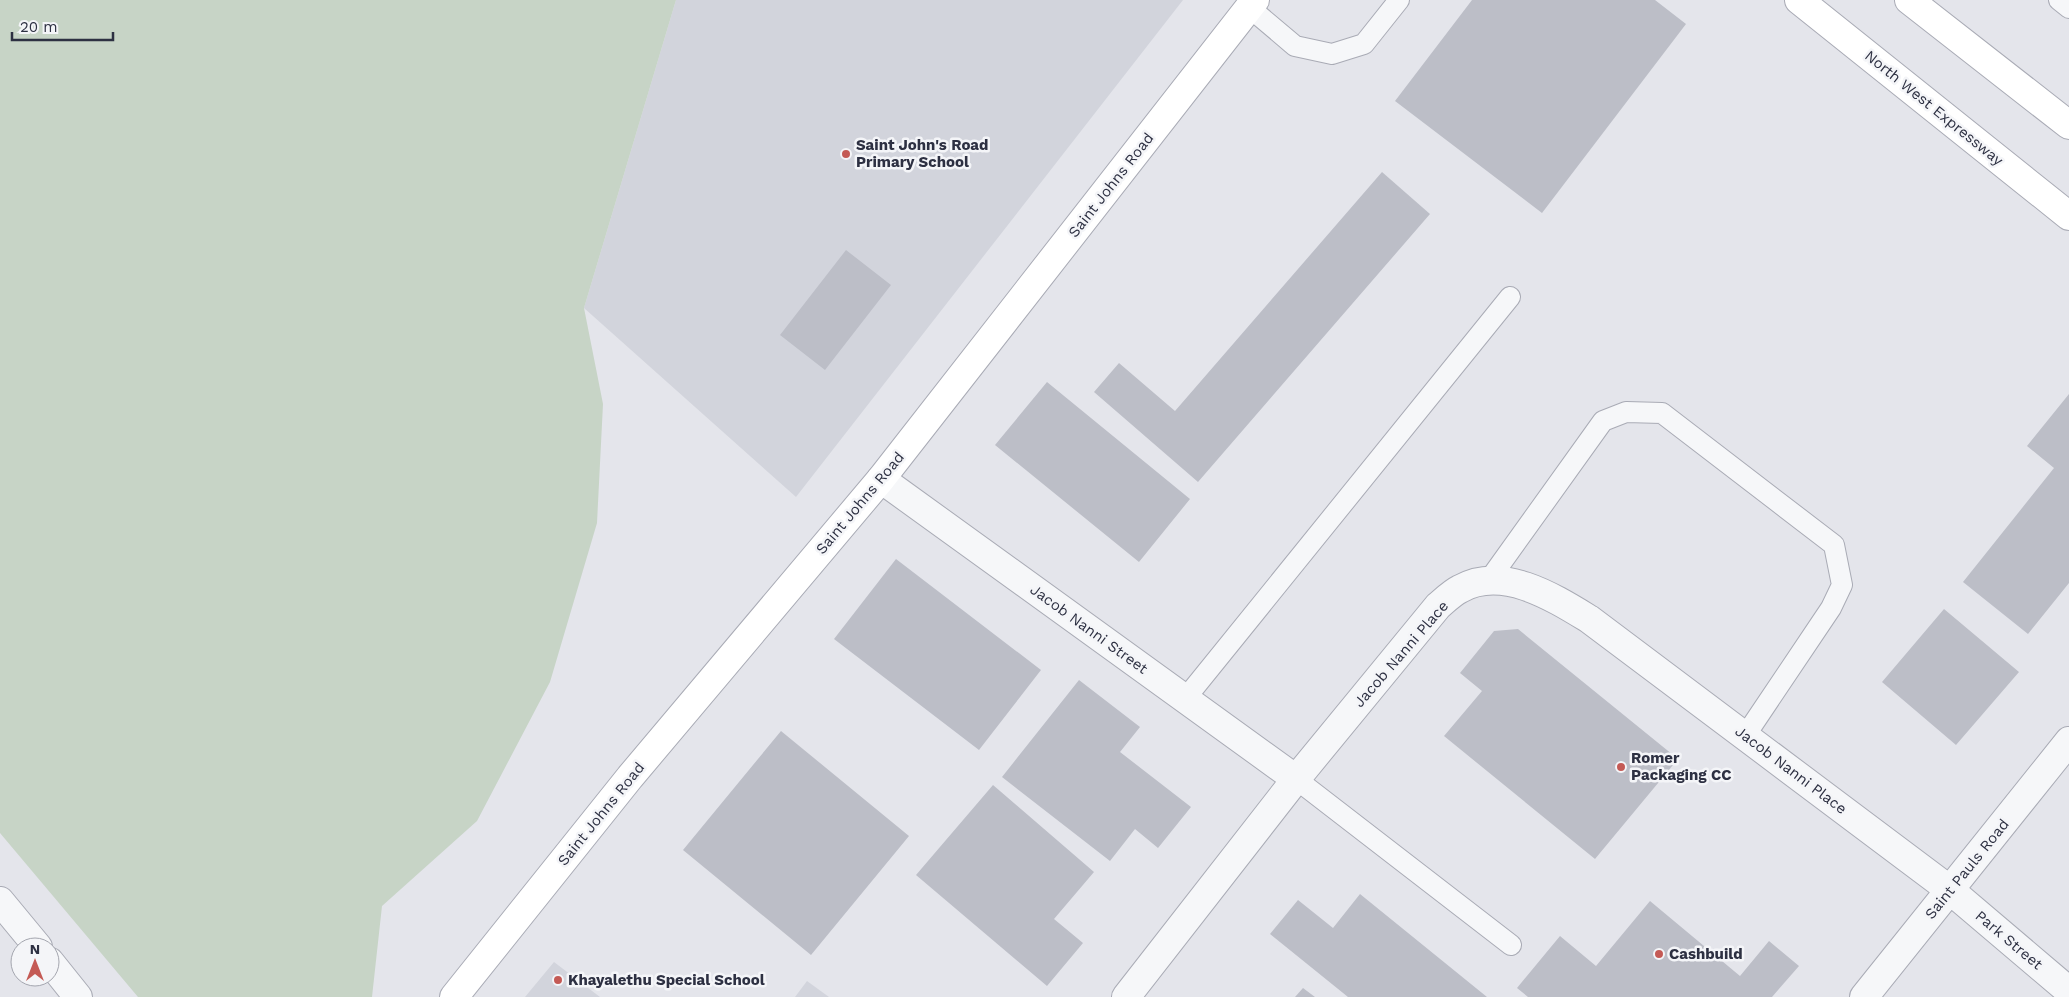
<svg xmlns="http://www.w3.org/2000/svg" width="2069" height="997" font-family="'Work Sans',sans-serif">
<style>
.built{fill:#d2d4dc}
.green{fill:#c7d4c6}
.building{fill:#bcbec7}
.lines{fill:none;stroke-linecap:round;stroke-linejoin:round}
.lane-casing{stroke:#a9abb5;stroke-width:22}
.street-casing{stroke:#a9abb5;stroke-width:30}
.secondary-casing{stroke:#a9abb5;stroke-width:30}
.lane{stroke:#f6f7f9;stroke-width:20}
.street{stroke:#f6f7f9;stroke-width:28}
.secondary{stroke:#fff;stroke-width:28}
.poi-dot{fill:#c45a55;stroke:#f4f5f8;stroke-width:2}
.labels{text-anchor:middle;stroke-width:5;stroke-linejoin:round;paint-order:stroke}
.street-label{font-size:15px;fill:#2d3042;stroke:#f4f5f8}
.poi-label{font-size:15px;font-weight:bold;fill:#2d3042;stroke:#f4f5f8;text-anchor:start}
</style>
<rect width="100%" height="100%" fill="#e4e5eb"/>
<!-- built -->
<path class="built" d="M676 0H1183L796 497 584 308Z
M554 962 600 997H525Z
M807 981 829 997H795Z"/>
<!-- green -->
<path class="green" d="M0 0H676L584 308 603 404 597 523 550 682 477 821 382 906 372 997H138L0 833Z"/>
<!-- building -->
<path class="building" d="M1472 0H1655L1686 24 1542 213 1395 101Z
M1382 172 1430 214 1198 482 1094 392 1119 363 1175 411Z
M846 250 891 285 825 370 780 335Z
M1047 382 1190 499 1139 562 995 445Z
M2069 394V583L2028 634 1963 582 2054 468 2027 446Z
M896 559 1041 670 979 750 834 639Z
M1944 609 2019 672 1956 745 1882 682Z
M1518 629 1678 759 1595 859 1444 736 1482 691 1460 673 1494 631Z
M1079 680 1140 727 1120 752 1191 807 1158 848 1135 829 1110 861 1002 777Z
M781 731 909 836 811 955 683 850Z
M993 785 1094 872 1054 919 1083 943 1047 986 916 875Z
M1360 894 1487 997H1348L1270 934 1298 900 1333 928Z
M1650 901 1740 976 1769 941 1799 966 1772 997H1528L1517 988 1560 936 1596 966Z
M1303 988 1315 997H1295Z"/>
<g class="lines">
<!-- lane casing -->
<g class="lane-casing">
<path id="lane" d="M2059 0 2069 8
M1249 7 1295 46 1332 54 1364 44 1399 0
M1489 580 1603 421 1626 412 1662 413 1834 545 1842 585 1831 608 1745 736
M1185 699 1510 297
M1296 779 1511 945"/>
</g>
<!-- street casing -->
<g class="street-casing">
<path id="street" d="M881 479 1296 779
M0 901 38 947
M50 962 78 997
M1126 997 1296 779 1438 606C1445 600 1452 593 1460 589 1502 565 1553 597 1589 619L1950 890 2069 991
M1864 997 2069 741"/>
</g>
<!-- secondary casing -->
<g class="secondary-casing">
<path id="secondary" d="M1799 0 2069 216
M1909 0 2069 125
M454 997 630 777 881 479 1255 0"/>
</g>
<!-- lane -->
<use href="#lane" class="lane"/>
<!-- street -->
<use href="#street" class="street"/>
<!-- secondary -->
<use href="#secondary" class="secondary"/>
</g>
<!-- markers -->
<g class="poi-dot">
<circle cx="846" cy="154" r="5"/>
<circle cx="1621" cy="767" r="5"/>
<circle cx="1659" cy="954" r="5"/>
<circle cx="558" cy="980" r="5"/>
</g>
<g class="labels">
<!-- street labels -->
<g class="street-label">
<text transform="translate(1934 108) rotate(39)" y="5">North West Expressway</text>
<text transform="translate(1111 185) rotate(-52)" y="5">Saint Johns Road</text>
<text transform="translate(860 503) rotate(-50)" y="5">Saint Johns Road</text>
<text transform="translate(1089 629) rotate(36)" y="5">Jacob Nanni Street</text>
<text transform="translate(1401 654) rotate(-49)" y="5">Jacob Nanni Place</text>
<text transform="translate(1791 770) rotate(37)" y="5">Jacob Nanni Place</text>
<text transform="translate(601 814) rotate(-51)" y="5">Saint Johns Road</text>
<text transform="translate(1967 869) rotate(-51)" y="5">Saint Pauls Road</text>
<text transform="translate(2009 940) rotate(40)" y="5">Park Street</text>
</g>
<!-- poi labels -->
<g class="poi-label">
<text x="856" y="150">Saint John's Road<tspan x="856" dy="17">Primary School</tspan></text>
<text x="1631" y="763">Romer<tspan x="1631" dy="17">Packaging CC</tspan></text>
<text x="1669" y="959">Cashbuild</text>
<text x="568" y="985">Khayalethu Special School</text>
</g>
</g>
<!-- north arrow -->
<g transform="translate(35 962)"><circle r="24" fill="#f4f5f8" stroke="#a4a6af"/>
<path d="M0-4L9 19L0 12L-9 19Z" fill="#c45a55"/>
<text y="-8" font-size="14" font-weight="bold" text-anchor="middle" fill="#2d3042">N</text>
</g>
<!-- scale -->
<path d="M12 32v8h101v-8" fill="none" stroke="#2d3042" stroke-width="2.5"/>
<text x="20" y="32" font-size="15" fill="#2d3042" stroke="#f4f5f8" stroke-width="4" paint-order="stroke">20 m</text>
</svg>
